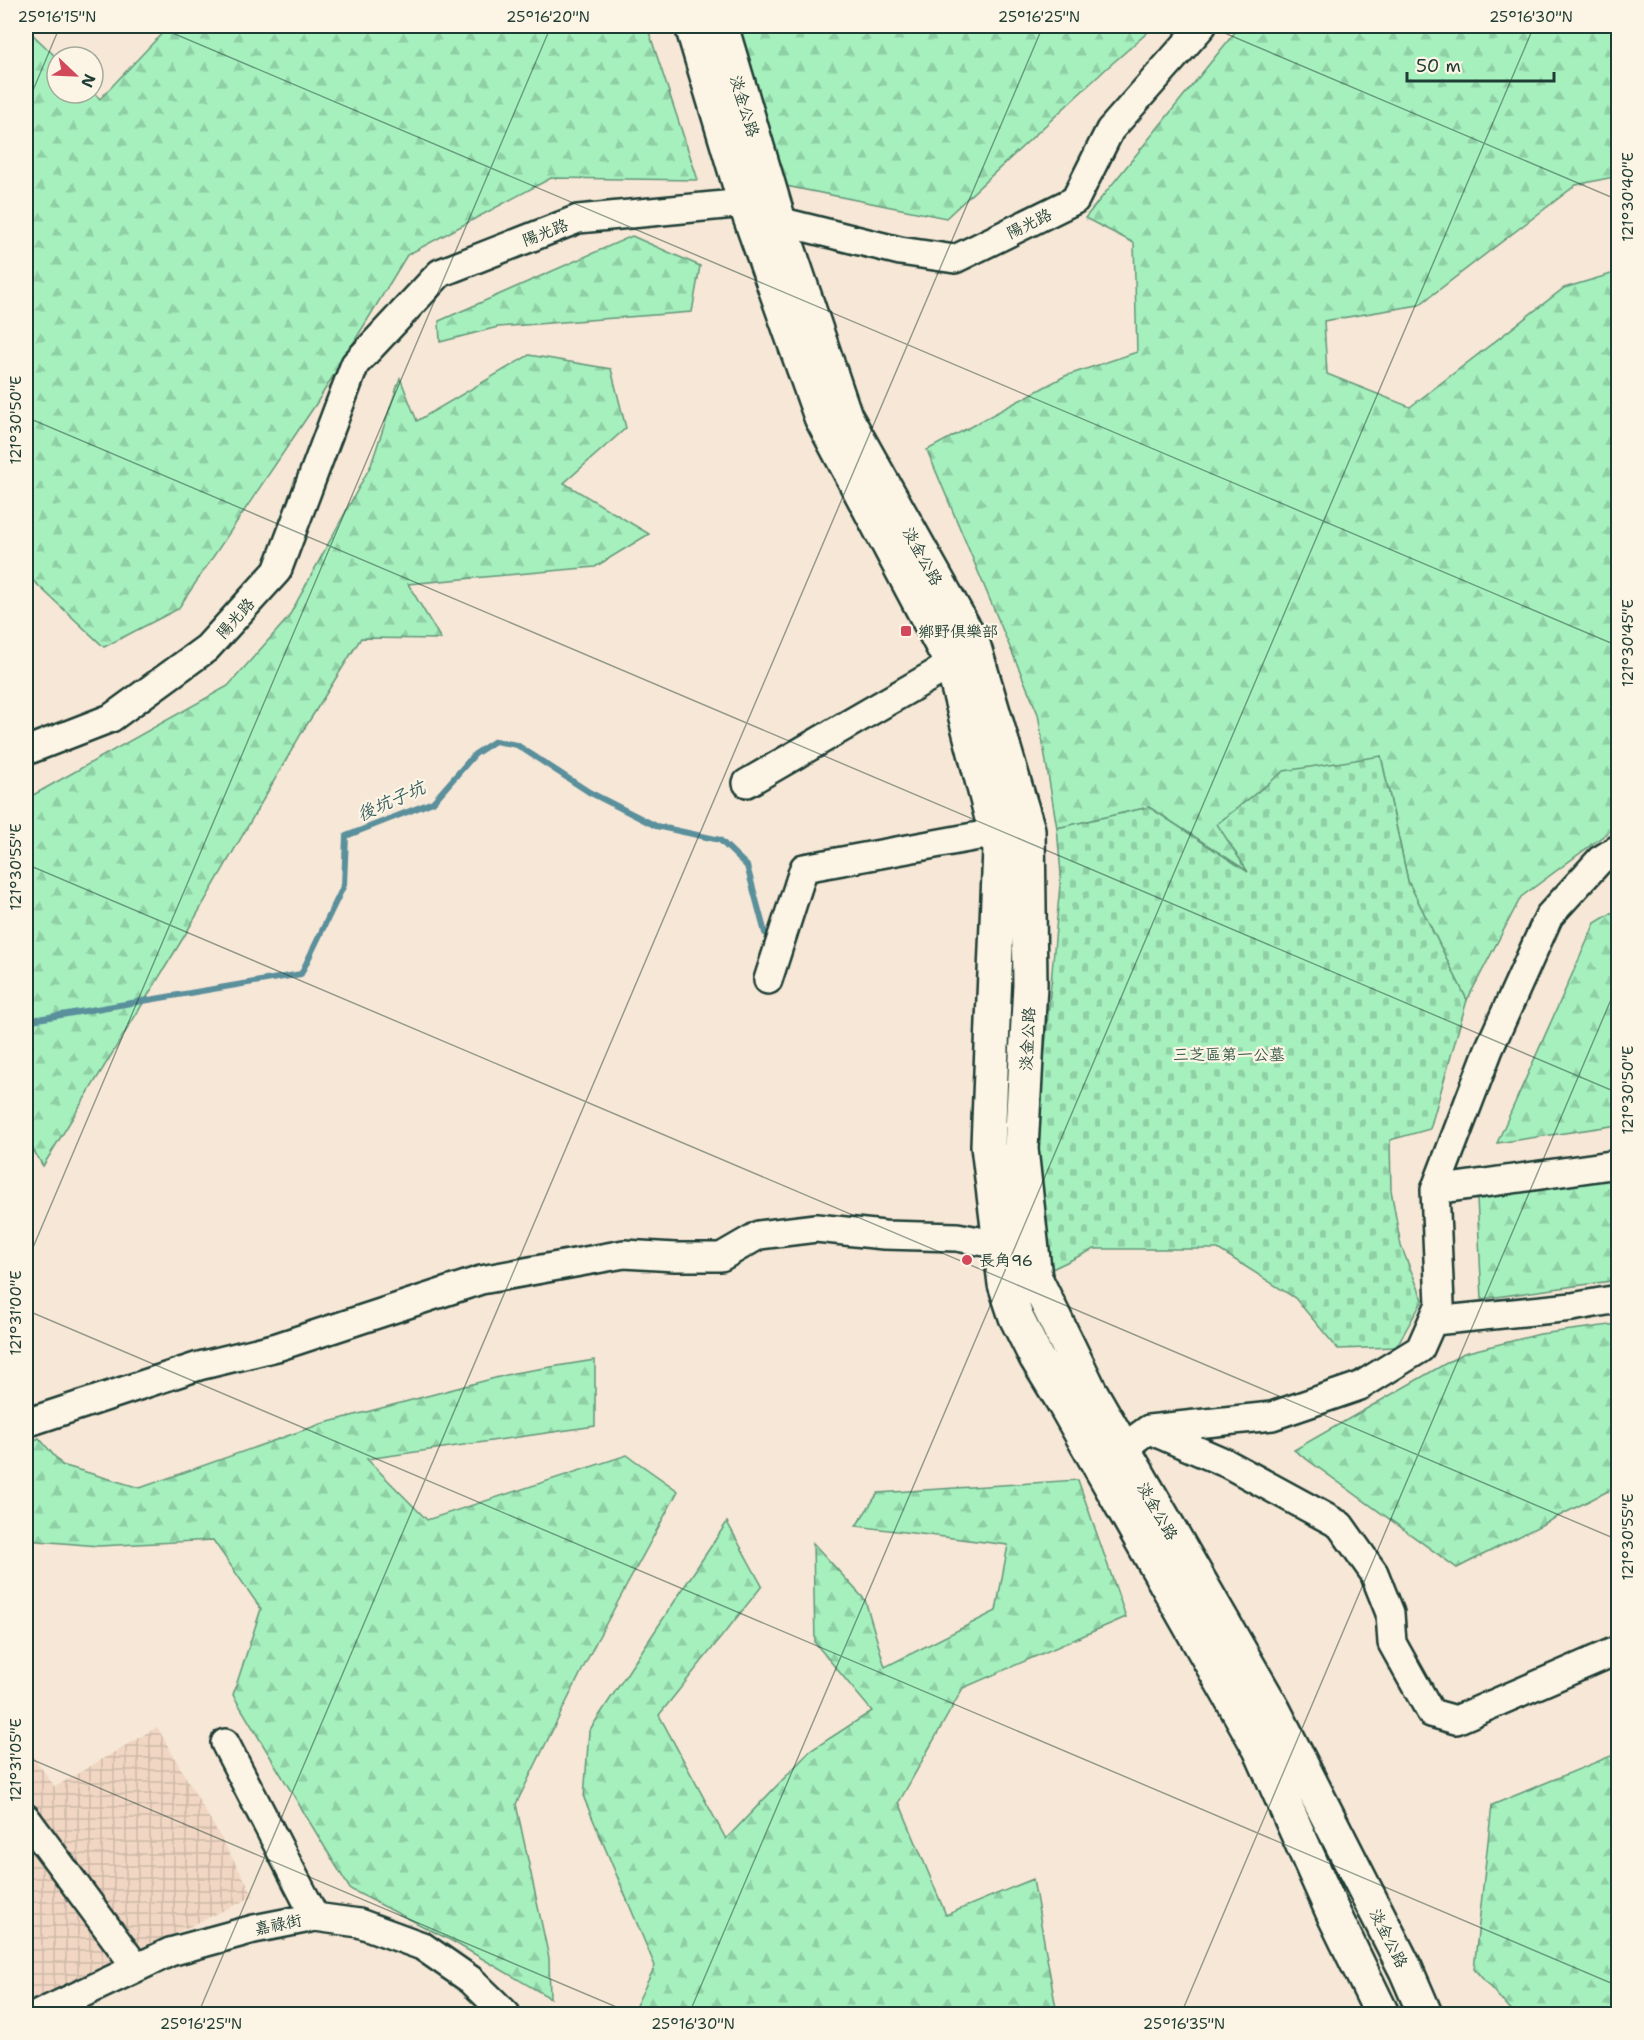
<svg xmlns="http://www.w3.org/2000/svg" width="1644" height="2040" font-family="'Shantell Sans','LXGW WenKai TC',sans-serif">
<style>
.industrial{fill:url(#industrial-grid)}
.forest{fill:url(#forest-firs);stroke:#629679;stroke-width:1.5}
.cemetery{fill:url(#cemetery-stones);stroke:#629679;stroke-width:1.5}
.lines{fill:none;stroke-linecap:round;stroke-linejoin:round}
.stream{stroke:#5a8f9c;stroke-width:6}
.minor-casing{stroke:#1f3d34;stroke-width:32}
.major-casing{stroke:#1f3d34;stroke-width:38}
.minor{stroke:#fcf5e5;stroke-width:27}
.major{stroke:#fcf5e5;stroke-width:33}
.ticks{fill:none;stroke:#1f3d34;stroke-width:1.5;stroke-opacity:0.45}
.poi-dot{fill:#d1495b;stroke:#fcf5e5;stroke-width:2}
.labels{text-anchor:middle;stroke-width:4.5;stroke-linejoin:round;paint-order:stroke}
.street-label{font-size:16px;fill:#1f3d34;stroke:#fcf5e5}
.poi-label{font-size:16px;fill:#1f3d34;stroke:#fcf5e5;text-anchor:start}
.park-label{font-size:16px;fill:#335849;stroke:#fcf5e5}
.water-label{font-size:18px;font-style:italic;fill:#385f60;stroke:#fcf5e5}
.neatline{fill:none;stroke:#1f3d34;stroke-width:2}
.ticks-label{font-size:15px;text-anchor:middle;fill:#1f3d34}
</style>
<defs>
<pattern id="industrial-grid" width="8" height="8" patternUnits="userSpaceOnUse" patternTransform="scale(1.5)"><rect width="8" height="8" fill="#f1d6c3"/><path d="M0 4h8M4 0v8" fill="none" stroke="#ceb9a8"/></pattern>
<pattern id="forest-firs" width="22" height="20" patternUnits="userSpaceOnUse" patternTransform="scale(1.5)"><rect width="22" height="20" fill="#a6f0be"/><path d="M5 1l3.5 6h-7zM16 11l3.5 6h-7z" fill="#8ecfa4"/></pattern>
<pattern id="cemetery-stones" width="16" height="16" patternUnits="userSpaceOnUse" patternTransform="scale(1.5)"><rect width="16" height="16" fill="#a6f0be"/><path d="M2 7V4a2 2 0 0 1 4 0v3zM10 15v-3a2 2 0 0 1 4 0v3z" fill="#8ecfa4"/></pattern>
</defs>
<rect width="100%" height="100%" fill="#f7e7d6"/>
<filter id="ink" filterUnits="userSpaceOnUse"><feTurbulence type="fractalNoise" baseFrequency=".0167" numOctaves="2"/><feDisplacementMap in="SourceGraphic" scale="12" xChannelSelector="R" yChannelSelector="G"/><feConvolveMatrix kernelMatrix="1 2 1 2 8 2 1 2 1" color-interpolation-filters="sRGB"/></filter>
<g filter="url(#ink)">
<!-- industrial -->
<path class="industrial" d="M157 1727 254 1896 26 2004V1747L55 1787Z"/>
<!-- forest -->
<path class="forest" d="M169 26H647L698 180 551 178 407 255 316 404 178 609 104 647 26 574V28L57 58V93L93 92 100 99Z
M734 26H1155L1107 68 946 218 786 186Z
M1240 26H1618V176L1576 185 1419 305 1324 321 1327 374 1410 407 1564 288 1618 272V825L1521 897 1467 1000 1408 881 1381 756 1218 824 1250 873 1149 807 1057 828 1038 714 927 450 1065 376 1137 352 1134 243 1085 218Z
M632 236 700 266 692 312 498 327 440 342 439 321Z
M529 355 611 369 626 428 564 483 649 534 595 567 408 584 441 639 361 638 301 734 185 935 43 1166 26 1138V799L228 686 288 618 371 465 400 378 417 421Z
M1618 909V1125L1497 1143 1595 923Z
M1618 1167V1280L1482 1299 1477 1198Z
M1618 1324V1486L1457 1568 1294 1450 1464 1353 1540 1334Z
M595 1360V1426L367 1459 427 1520 627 1455 678 1491 596 1642 516 1804 549 1958 550 1998 452 1941 350 1889 233 1695 261 1609 213 1540 99 1546 26 1540V1444L39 1438 62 1465 140 1488 321 1424 514 1373Z
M1078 1480 1126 1617 963 1688 899 1802 946 1915 1033 1879 1057 2014H632L655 1966 584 1798 589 1731 727 1522 762 1586 659 1715 726 1839 810 1751 872 1711 815 1643 813 1543 865 1600 885 1667 996 1611 1008 1545 856 1526 878 1493Z
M1618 1753V2014H1514L1474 1969 1492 1805Z"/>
<!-- cemetery -->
<path class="cemetery" d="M1381 756 1408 881 1467 1000 1430 1129 1390 1140 1391 1190 1401 1246 1423 1300 1396 1347 1338 1349 1295 1298 1218 1249H1094L1050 1270 1037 1135 1061 874 1057 828 1149 807 1248 872 1217 824 1284 771Z"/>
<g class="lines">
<!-- stream -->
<path class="stream" d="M26 1021 301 974 344 885 346 836 433 802 475 754 495 741 517 745 589 792 656 826 720 840 747 866 765 933"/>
<!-- minor casing -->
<g class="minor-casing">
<path id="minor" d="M26 751 111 718 207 648 277 571 355 364 440 273 578 219 745 203 779 221 900 251 955 259 1075 200 1110 130 1202 26
M747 783 952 664
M768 980 804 868 995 833
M1435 1190 1618 1164
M1434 1321 1572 1307 1618 1299
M26 1423 199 1366 277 1347 481 1280 624 1254 675 1257H721L759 1235 816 1228 884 1235 957 1237 1001 1245
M1150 1430 1226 1463 1340 1525 1374 1573 1390 1613 1392 1643 1431 1713 1456 1720 1618 1650
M1104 1454 1123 1448 1149 1429 1272 1416 1360 1386 1420 1349 1440 1304 1435 1190 1489 1049 1549 916 1600 860 1618 849
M225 1743 315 1917
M26 1818 136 1967
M39 2014 170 1952 254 1929 315 1917 359 1923 422 1946 471 1980 506 2014"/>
</g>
<!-- major casing -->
<g class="major-casing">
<path id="major" d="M692 26 745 203 821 417 952 664 1000 849 988 1146 1005 1284 1016 1317 1036 1357 1061 1398 1260 1749 1334 1915 1382 2014
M721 26 779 221 845 416 973 644 1028 830 1030 985 1021 1149 1035 1278 1090 1391 1273 1709 1406 1970 1425 2014"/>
</g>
<!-- minor -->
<use href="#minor" class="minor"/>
<!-- major -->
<use href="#major" class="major"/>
</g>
</g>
<!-- ticks -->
<path class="ticks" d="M156 26 1618 646M1208 26 1618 200M26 107 60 26M26 417 1618 1093M26 864 1618 1540M26 1264 551 26M26 1310 1618 1986M26 1757 633 2014M198 2014 1043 26M689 2014 1534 26M1181 2014 1618 983"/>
<!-- markers -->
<g class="poi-dot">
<rect x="900" y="625" width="12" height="12" rx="3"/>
<circle cx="967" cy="1260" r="6"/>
</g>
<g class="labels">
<!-- street labels -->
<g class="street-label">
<text transform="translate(745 106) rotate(73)" y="6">淡金公路</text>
<text transform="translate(1029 223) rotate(-26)" y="6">陽光路</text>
<text transform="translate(545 232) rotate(-21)" y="6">陽光路</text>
<text transform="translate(923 556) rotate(61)" y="6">淡金公路</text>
<text transform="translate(235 618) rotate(-48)" y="6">陽光路</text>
<text transform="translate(1027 1039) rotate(-87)" y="6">淡金公路</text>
<text transform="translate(1158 1511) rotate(60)" y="6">淡金公路</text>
<text transform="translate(278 1924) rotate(-12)" y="6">嘉祿街</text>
<text transform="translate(1389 1938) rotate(63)" y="6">淡金公路</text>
</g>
<!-- poi labels -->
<g class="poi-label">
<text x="918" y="637">鄉野俱樂部</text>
<text x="979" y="1266">長角96</text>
</g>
<!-- park labels -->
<g class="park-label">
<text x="1229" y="1060">三芝區第一公墓</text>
</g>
<!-- water labels -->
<g class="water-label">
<text transform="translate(391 801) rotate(-24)" y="6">後坑子坑</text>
</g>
</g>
<!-- margin -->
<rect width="1644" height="2040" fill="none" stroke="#fcf5e5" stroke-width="66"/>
<!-- north arrow -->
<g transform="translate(75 75) rotate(113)"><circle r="28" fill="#fcf5e5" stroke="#a4ab9e" stroke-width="1.5"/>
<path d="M0-4.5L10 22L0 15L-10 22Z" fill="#d1495b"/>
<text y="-9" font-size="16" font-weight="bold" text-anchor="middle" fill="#1f3d34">N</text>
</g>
<!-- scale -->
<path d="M1407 72v9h147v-9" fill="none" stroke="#1f3d34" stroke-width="3"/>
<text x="1416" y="72" font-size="18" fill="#1f3d34" stroke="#fcf5e5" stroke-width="4.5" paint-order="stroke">50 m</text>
<rect x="33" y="33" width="1578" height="1974" class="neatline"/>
<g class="ticks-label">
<text x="57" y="22">25°16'15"N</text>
<text x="548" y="22">25°16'20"N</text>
<text x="1039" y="22">25°16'25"N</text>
<text x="1531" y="22">25°16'30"N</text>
<text transform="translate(1628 197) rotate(-90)" y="5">121°30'40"E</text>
<text transform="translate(16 420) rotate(-90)" y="5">121°30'50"E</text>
<text transform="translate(1628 643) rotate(-90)" y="5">121°30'45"E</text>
<text transform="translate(16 867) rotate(-90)" y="5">121°30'55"E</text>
<text transform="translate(1628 1090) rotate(-90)" y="5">121°30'50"E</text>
<text transform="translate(16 1313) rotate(-90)" y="5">121°31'00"E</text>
<text transform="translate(1628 1537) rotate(-90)" y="5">121°30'55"E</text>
<text transform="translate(16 1760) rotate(-90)" y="5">121°31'05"E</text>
<text x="201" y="2029">25°16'25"N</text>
<text x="693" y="2029">25°16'30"N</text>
<text x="1184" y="2029">25°16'35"N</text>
</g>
</svg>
